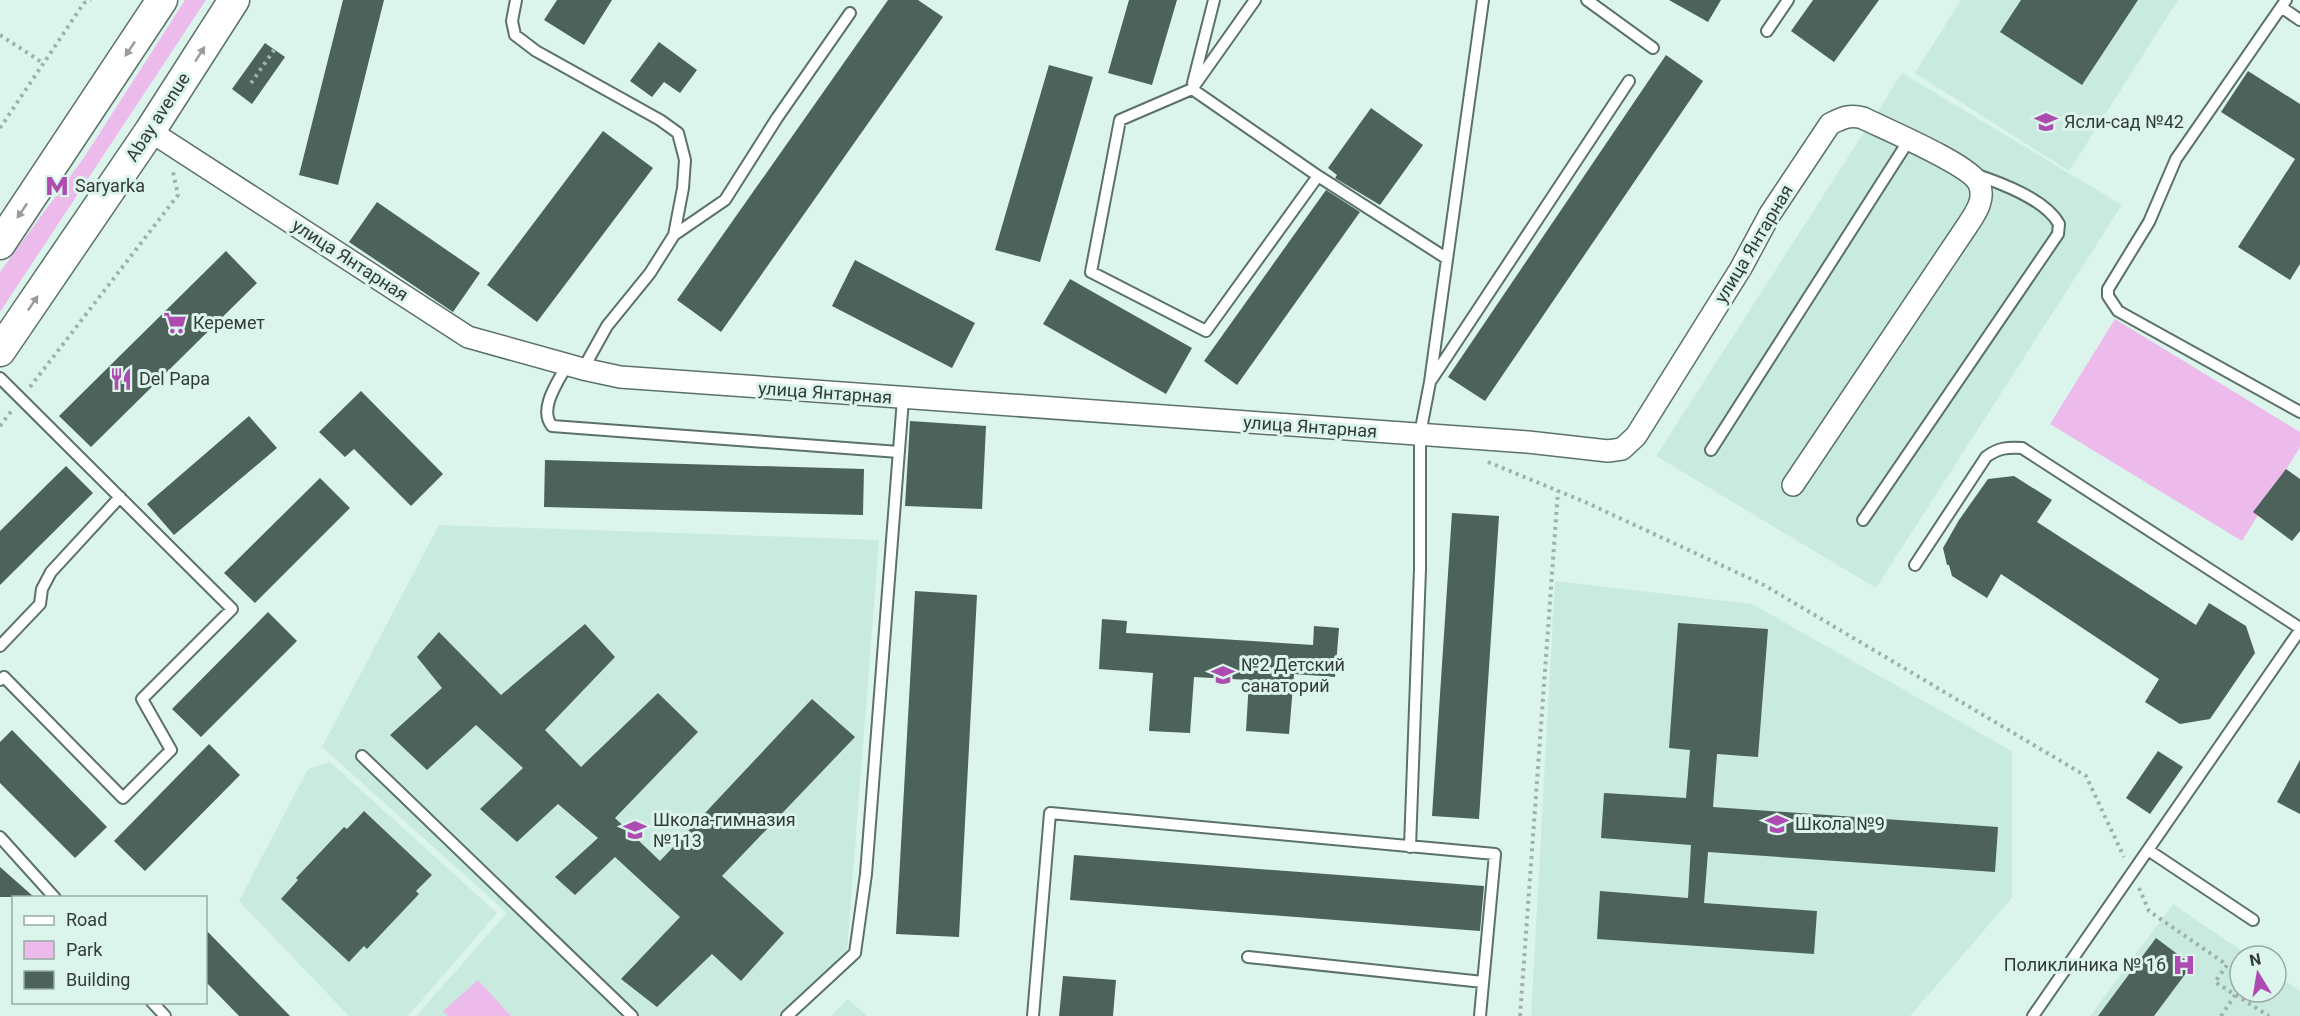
<svg xmlns="http://www.w3.org/2000/svg" width="2300" height="1016" font-family="Roboto,sans-serif">
<style>
.built{fill:#c9eadf}
.green{fill:#ecbbec}
.building{fill:#4c625a}
.lines{fill:none;stroke-linecap:round;stroke-linejoin:round}
.lane-casing{stroke:#5b7169;stroke-width:14}
.street-casing{stroke:#5b7169;stroke-width:24}
.secondary-casing{stroke:#5b7169;stroke-width:33}
.path{stroke:#9eb1aa;stroke-width:4;stroke-dasharray:3 4.5;stroke-linecap:butt}
.lane{stroke:#fff;stroke-width:10}
.street{stroke:#fff;stroke-width:21}
.secondary{stroke:#fff;stroke-width:30}
.oneway{fill:#989d9c}
.labels{text-anchor:middle;stroke-width:6;stroke-linejoin:round;paint-order:stroke}
.street-label{font-size:18px;fill:#323b38;stroke:#dcf5ec}
.poi-label{font-size:18px;fill:#323b38;stroke:#dcf5ec;text-anchor:start}
</style>
<rect width="100%" height="100%" fill="#dcf5ec"/>
<!-- built -->
<path class="built" d="M1961 0H2178L2069 171 1915 73Z
M1902 73 2122 205 1876 588 1656 456Z
M439 525 879 540 847 950 784 1016H416L507 913 322 747Z
M1555 581 1752 604 2012 751V898L1910 1016H1531Z
M330 762 497 913 408 1016H349L239 901 308 769Z
M2173 904 2249 956H2240V992H2276V974L2300 991V1016H2090Z
M848 999 867 1016H831Z"/>
<!-- green -->
<path class="green" d="M185 0H206L0 312V272L85 156Z
M2115 319 2300 432V447L2242 541 2050 424Z
M478 980 511 1016H448L443 1011Z"/>
<!-- building -->
<path class="building" d="M343 0H384L338 185 299 175Z
M557 0H612L584 45 544 20Z
M888 0H918L943 17 721 332 677 300Z
M1129 0H1177L1152 85 1108 73Z
M1669 0H1721L1708 22Z
M1813 0H1879L1834 62 1791 31Z
M2021 0H2138L2082 85 2000 32Z
M659 42 697 70 680 93 664 82 652 97 630 81Z
M265 43 285 57 252 104 232 89Z
M1666 55 1703 81 1485 401 1448 377Z
M1049 65 1093 77 1040 262 995 250Z
M2248 71 2300 104V264L2290 280 2238 247 2295 159 2221 112Z
M1371 108 1423 145 1380 205 1335 178 1337 175 1328 168Z
M603 131 653 168 537 322 487 285Z
M1326 190 1360 212 1237 385 1204 361Z
M377 202 480 273 453 312 349 242Z
M226 251 257 283 91 447 59 416Z
M855 260 975 323 952 368 832 306Z
M1070 279 1192 348 1166 394 1043 324Z
M361 391 443 474 411 506 354 449 345 457 319 432Z
M249 416 277 448 174 535 147 504Z
M910 421 986 426 982 509 905 506Z
M545 460 864 469 863 515 544 507Z
M66 466 93 493 0 585V531Z
M2286 469 2300 479V531L2292 541 2253 512Z
M2014 476 2052 500 2037 522 2196 625 2209 603 2246 626 2255 653 2210 719 2180 724 2145 702 2159 679 2001 574 1987 598 1952 576 1949 565H1947L1943 548 1959 520 1988 479Z
M320 478 350 508 255 603 224 573Z
M1452 513 1499 516 1479 819 1432 816Z
M915 591 977 595 959 937 896 934Z
M268 612 297 641 201 737 172 709Z
M1102 619 1127 621 1126 633 1313 645 1314 626 1339 628 1335 677 1294 674 1289 734 1246 731 1249 680 1194 677 1190 733 1149 731 1153 673 1099 669Z
M1678 623 1768 629 1758 757 1717 754 1713 807 1998 827 1995 872 1708 852 1704 903 1817 911 1814 954 1597 939 1600 891 1688 898 1691 845 1601 838 1604 793 1686 798 1690 750 1669 748Z
M585 624 615 657 545 730 581 767 658 693 698 732 615 818 660 861 812 699 855 737 722 876 784 933 741 981 712 954 657 1007 621 979 680 917 615 857 575 895 555 877 598 838 558 804 517 842 480 809 523 768 476 725 427 770 390 735 442 688 417 657 439 632 501 695Z
M12 730 107 827 75 858 0 783V742Z
M209 744 240 775 145 871 114 841Z
M2158 751 2183 767 2150 814 2126 798Z
M2300 760V814L2277 802Z
M364 811 432 875 416 891 419 894 367 949 364 946 349 962 281 899 298 880 296 878 344 827 347 829Z
M1074 855 1484 886 1480 931 1070 900Z
M0 867 34 897H0Z
M206 930 290 1016H239L206 982Z
M2156 938 2192 965 2154 1016H2098Z
M1063 976 1116 980 1113 1016H1059Z"/>
<g class="lines">
<!-- lane casing -->
<g class="lane-casing">
<path id="lane" d="M516 0 512 21 515 35 536 51 660 120 678 133 685 160 683 188 674 235 650 273 607 326 583 369
M1255 0 1192 89 1120 120 1091 272 1206 331 1318 176
M1587 0 1653 48
M2286 0 2176 159 2149 222 2108 289V296L2118 311 2300 412
M2281 7 2300 20
M1767 31 1788 0
M1193 83 1214 0
M1192 89 1318 176 1446 258
M674 235 725 200 777 118 850 13
M567 365C558 382 538 409 552 426L899 452
M0 378 232 609 142 699 171 750 123 798 4 677 0 680
M1432 379 1629 81
M1711 450 1909 140
M1863 520 2058 234 2059 224C2045 199 2001 183 1974 174
M1915 565 1986 457C1998 448 2007 447 2022 448L2300 628
M0 646 40 604 42 589 51 572 120 497
M362 756 632 1016
M0 837 55 898
M1410 847 1420 569V434L1430 382 1483 0
M2148 850 2253 920
M1248 957 1483 982
M152 1002 165 1016
M787 1016 855 953 866 874 903 399
M1033 1016 1050 813 1495 854 1480 1016
M2033 1016 2300 630"/>
</g>
<!-- street casing -->
<g class="street-casing">
<path id="street" d="M150 131 468 337 583 369 620 377 1528 442 1608 451 1622 449 1636 436 1741 268 1770 214 1830 124C1842 118 1850 114 1863 118 1885 129 1971 165 1979 184 1986 199 1975 214 1967 226L1793 485"/>
</g>
<!-- secondary casing -->
<g class="secondary-casing">
<path id="secondary" d="M0 244 162 0
M0 351 150 131 234 0"/>
</g>
<!-- path -->
<path class="path" d="M0 35 43 63
M251 83 274 50
M0 128 84 3 91 0
M30 387 178 195 173 172
M0 426 12 410
M1488 462 1585 502 1764 585 2086 776 2124 857
M2139 888 2149 911 2227 965 2215 982 2269 1016
M1520 1016 1558 491
M2221 1016 2235 995"/>
<!-- lane -->
<use href="#lane" class="lane"/>
<!-- street -->
<use href="#street" class="street"/>
<!-- secondary -->
<use href="#secondary" class="secondary"/>
</g>
<!-- one-way arrows -->
<defs><path id="oneway-solid" d="M-6-.8H1V-3.2L6.5 0L1 3.2V.8H-6Z" transform="scale(1.5)"/></defs>
<g class="oneway">
<use href="#oneway-solid" transform="translate(130 49) rotate(124)"/>
<use href="#oneway-solid" transform="translate(200 54) rotate(-57)"/>
<use href="#oneway-solid" transform="translate(22 211) rotate(124)"/>
<use href="#oneway-solid" transform="translate(33 303) rotate(-56)"/>
</g>
<!-- icons -->
<defs>
<g id="school-bare" transform="scale(1.8)"><path d="M0-5L7-2L0 1L-7-2ZM-4 1L0 2.5L4 1V4Q0 6-4 4Z" fill="#ad4bb1" stroke="#dcf5ec" stroke-width="2.5" paint-order="stroke"/></g>
<g id="metro-bare" transform="scale(1.8)"><path d="M-5.5 5V-5H-3L0 0L3-5H5.5V5H3V-.5L0 4L-3-.5V5Z" fill="#ad4bb1" stroke="#dcf5ec" stroke-width="2.5" paint-order="stroke"/></g>
<g id="supermarket-bare" transform="scale(1.8)"><path d="M-6-5.5h2.5l.6 2H6L4.5 2H-2.5L-4.4-4H-6ZM-1.5 3.2a1.3 1.3 0 1 0 .1 0ZM3 3.2a1.3 1.3 0 1 0 .1 0Z" fill="#ad4bb1" stroke="#dcf5ec" stroke-width="2.5" paint-order="stroke"/></g>
<g id="restaurant-bare" transform="scale(1.8)"><path d="M-5-6h1v4h1v-4h1v4h1v-4h1v5L-1.5 .5V6h-2V.5L-5-1ZM5-6V6H3V1.5H1.5Q1.5-4 5-6Z" fill="#ad4bb1" stroke="#dcf5ec" stroke-width="2.5" paint-order="stroke"/></g>
<g id="hospital-bare" transform="scale(1.8)"><path d="M-5-5h3v3.5h4V-5h3V5h-3V1.5h-4V5h-3Z" fill="#ad4bb1" stroke="#dcf5ec" stroke-width="2.5" paint-order="stroke"/></g>
</defs>
<g fill-rule="evenodd">
<use href="#school-bare" x="2046" y="122"/>
<use href="#metro-bare" x="57" y="186"/>
<use href="#supermarket-bare" x="175" y="323"/>
<use href="#restaurant-bare" x="121" y="379"/>
<use href="#school-bare" x="1223" y="675"/>
<use href="#school-bare" x="1777" y="824"/>
<use href="#school-bare" x="635" y="830"/>
<use href="#hospital-bare" x="2184" y="965"/>
</g>
<g class="labels">
<!-- street labels -->
<g class="street-label">
<text transform="translate(158 117) rotate(-57)" y="6">Abay avenue</text>
<text transform="translate(1754 244) rotate(-59)" y="6">улица Янтарная</text>
<text transform="translate(350 260) rotate(33)" y="6">улица Янтарная</text>
<text transform="translate(825 393) rotate(4)" y="6">улица Янтарная</text>
<text transform="translate(1310 427) rotate(4)" y="6">улица Янтарная</text>
</g>
<!-- poi labels -->
<g class="poi-label">
<text x="2064" y="128">Ясли-сад №42</text>
<text x="75" y="192">Saryarka</text>
<text x="193" y="329">Керемет</text>
<text x="139" y="385">Del Papa</text>
<text x="1241" y="671">№2 Детский<tspan x="1241" dy="21">санаторий</tspan></text>
<text x="653" y="826">Школа-гимназия<tspan x="653" dy="21">№113</tspan></text>
<text x="1795" y="830">Школа №9</text>
<text x="2166" y="971" text-anchor="end">Поликлиника № 16</text>
</g>
</g>
<!-- legend -->
<rect x="12" y="896" width="195" height="108" fill="#dcf5ec" stroke="#98aba4" stroke-width="1.5"/>
<rect x="24" y="916" width="30" height="9" fill="#ffffff" stroke="#98aba4" stroke-width="1.5"/>
<text x="66" y="926" font-size="18" fill="#323b38">Road</text>
<rect x="24" y="941" width="30" height="18" fill="#ecbbec" stroke="#98aba4" stroke-width="1.5"/>
<text x="66" y="956" font-size="18" fill="#323b38">Park</text>
<rect x="24" y="971" width="30" height="18" fill="#4c625a" stroke="#98aba4" stroke-width="1.5"/>
<text x="66" y="986" font-size="18" fill="#323b38">Building</text>
<!-- north arrow -->
<g transform="translate(2258 974) rotate(349)"><circle r="28" fill="#dcf5ec" stroke="#98aba4" stroke-width="1.5"/>
<path d="M0-4.5L10 22L0 15L-10 22Z" fill="#ad4bb1"/>
<text y="-9" font-size="16" font-weight="bold" text-anchor="middle" fill="#323b38">N</text>
</g>
</svg>
